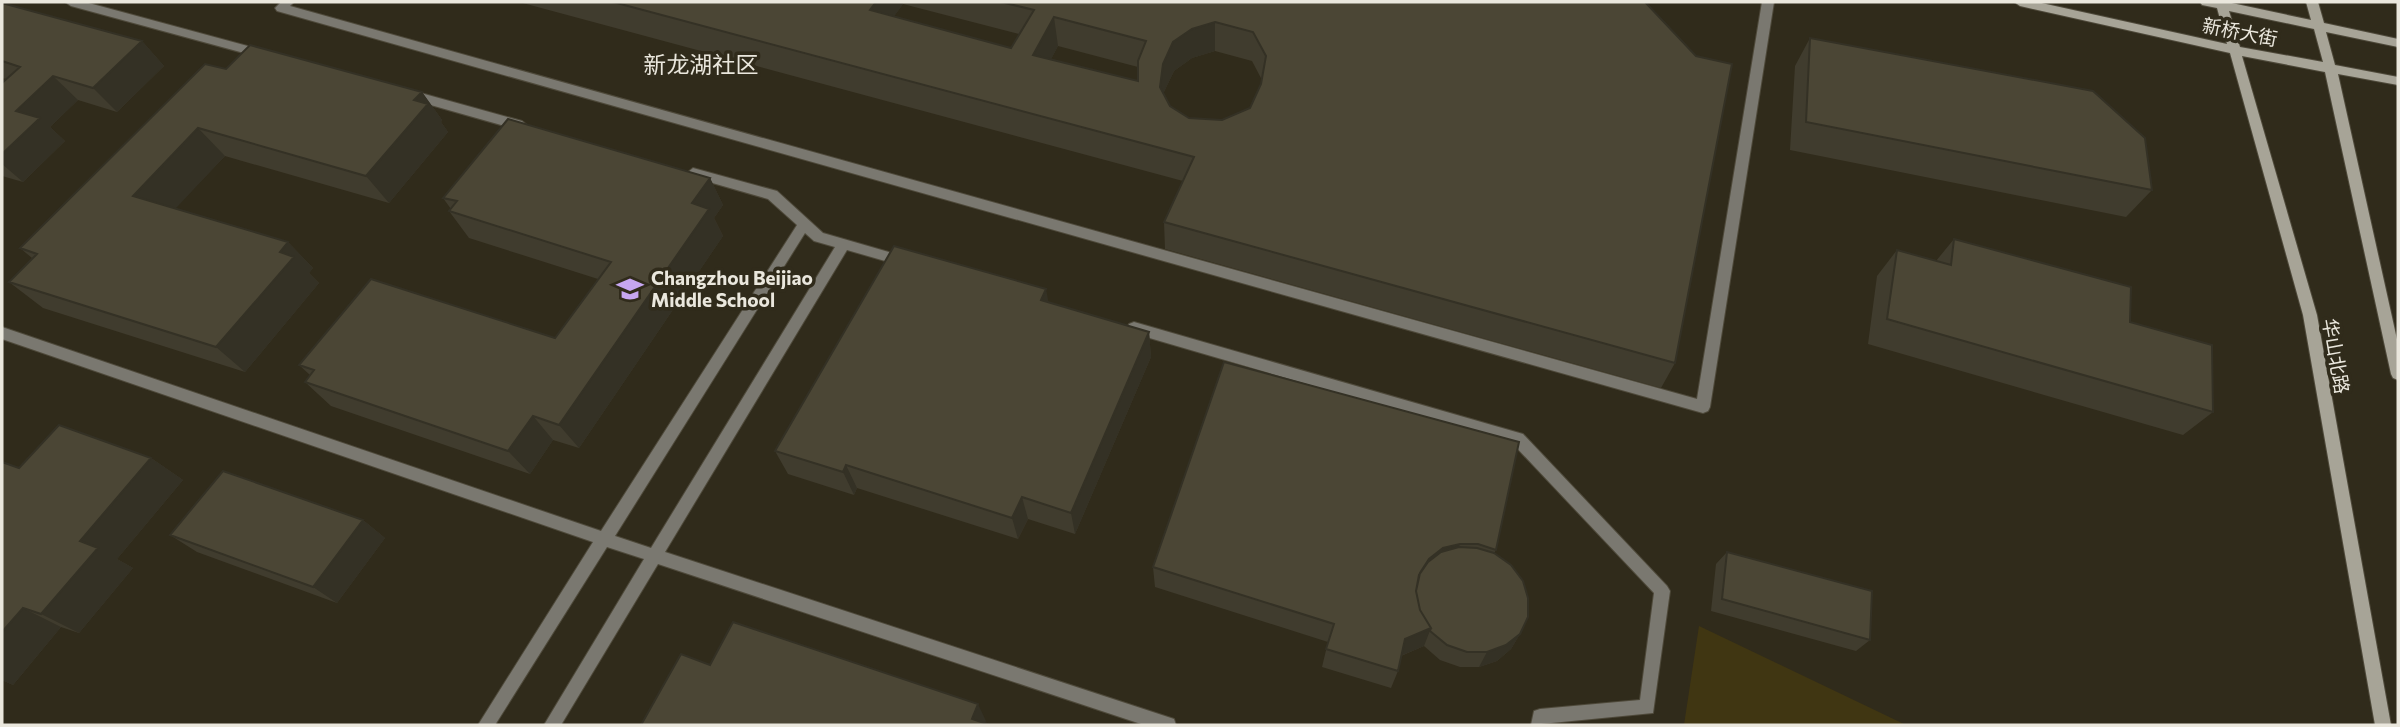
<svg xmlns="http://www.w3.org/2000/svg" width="2400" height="727" font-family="Commissioner,'Noto Sans SC',sans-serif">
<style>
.green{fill:#403612}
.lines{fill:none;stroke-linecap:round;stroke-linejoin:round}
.lane-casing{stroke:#4e493a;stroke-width:2}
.secondary-casing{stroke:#4e493a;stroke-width:2}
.lane{fill:#7a7870;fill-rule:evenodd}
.secondary{fill:#a7a497;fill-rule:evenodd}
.wall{fill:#403c2e;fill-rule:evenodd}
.shaded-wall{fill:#343125}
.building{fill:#4b4635;stroke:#343125;stroke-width:2;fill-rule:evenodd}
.labels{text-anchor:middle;stroke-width:7;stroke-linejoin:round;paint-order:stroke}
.street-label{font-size:19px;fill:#eae7dd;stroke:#302b1b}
.poi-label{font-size:19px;font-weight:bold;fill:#eae7dd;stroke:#302b1b;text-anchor:start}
.quarter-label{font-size:23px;fill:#eae7dd;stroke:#302b1b}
</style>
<rect width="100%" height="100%" fill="#302b1b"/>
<!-- green -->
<path class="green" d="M1699 626 1906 725H1684Z"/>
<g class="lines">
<!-- lane casing -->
<g class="lane-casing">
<path id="lane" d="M65 2H85L262 50 268 54 262 58 71 6Z
M281 2H294L290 6 1697 399 1762 2H1774L1710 407 1708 411 1703 413 277 11 275 8Z
M410 90 522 121 528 126 522 131 406 98 404 95 406 92Z
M693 168 777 191 823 233 906 257 913 262 906 267 847 250 665 552 1168 717 1174 719 1176 725H1144L658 564 561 725H544L644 559 607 547 495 725H478L593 542 2 339V327L601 531 797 225 768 199 688 176 687 173ZM805 233 814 241 835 247 651 548 615 536Z
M1134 322 1523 434 1667 586 1670 591 1653 713 1531 725 1534 711 1540 709 1640 700 1654 593 1513 444 1129 332 1127 328 1129 324Z"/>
</g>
<!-- secondary casing -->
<g class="secondary-casing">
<path id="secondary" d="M2014 2H2037L2227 44 2217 8 2202 5 2200 2H2227L2311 20 2306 2H2318L2324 23 2398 39V47L2326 32 2335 65 2398 77V85L2338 74 2398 344V380L2393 378 2391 374 2325 72 2242 56 2317 315 2391 725H2375L2303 315 2230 53 2020 6ZM2229 11 2314 29 2323 62 2240 47Z"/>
</g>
<!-- lane -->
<use href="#lane" class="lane"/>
<!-- secondary -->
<use href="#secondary" class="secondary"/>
</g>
<!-- wall -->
<path class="wall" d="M519 2H1645L1675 363 1661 388 1165 249 1164 222 1183 181ZM903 4 1019 34 1011 48 894 16ZM1058 46 1138 67V81L1051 59ZM1215 51 1252 61 1262 80 1261 84 1250 108 1222 120 1189 118 1170 106 1163 94 1174 71 1192 58Z
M2 3 142 41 164 66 117 112 78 100 50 127 65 141 23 182 2 176V83L6 79 2 78Z
M1810 38 2152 190 2126 217 1790 150 1795 66Z
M226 69 422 92 442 120 441 122 448 132 389 203 225 156 175 208 288 242 313 268 309 273 319 283 245 372 43 308 9 282 32 258 20 248Z
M710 178 723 205 714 218 723 236 579 448 553 440 530 474 331 406 305 382 310 375 299 365 555 338 598 279 469 238 449 211 451 209 443 198Z
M1954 239 2130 322 2213 412 2183 435 1868 344 1877 276 1897 250 1936 261Z
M1048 302 1149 332 1151 357 1075 534 1028 519 1018 539 857 488 854 495 788 474 775 451Z
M1224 362 1496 550 1494 553 1520 634 1511 649 1497 661 1479 667H1460L1440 660 1424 646 1401 656 1398 671 1391 688 1322 667 1328 642 1155 587 1153 567Z
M151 458 183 480 117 559 133 568 79 633 61 627 13 685 2 680V462L19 468Z
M363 520 385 538 337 603 197 552 170 535Z
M1727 552 1870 640 1856 651 1711 611 1716 564Z"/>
<!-- shaded-wall -->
<path class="shaded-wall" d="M876 2H902L903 4 878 39 870 10Z
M1054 17 1058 46 1038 84 1033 55Z
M1215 22V51L1192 58 1174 71 1164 92 1161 115 1160 87 1163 64 1173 42 1192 29Z
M142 41 164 66 117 112 93 88Z
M53 76 78 100 50 127 65 141 23 182 2 164V154L16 111Z
M422 92 442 120 441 122 448 132 389 203 366 176 414 100Z
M198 128 225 156 162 223 133 196Z
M710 178 723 205 714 218 723 236 579 448 559 425 692 203Z
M288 242 313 268 309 273 319 283 245 372 216 347 280 252Z
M1046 289 1051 315 1041 300Z
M1149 332 1151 357 1075 534 1071 513Z
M533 416 553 440 530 474 508 451Z
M151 458 183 480 117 559 133 568 79 633 41 614 80 541Z
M846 465 857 488 854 495 843 472Z
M1022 497 1028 519 1018 539 1012 518Z
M363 520 385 538 337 603 313 587Z
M1460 544 1452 564 1413 593 1429 559 1443 548Z
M23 608 61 627 13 685 2 680V632Z
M1431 628 1424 646 1398 657 1405 639Z
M1520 634 1511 649 1497 661 1479 667 1487 652Z
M978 704 986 721 984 725 972 719Z"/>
<!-- building -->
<path class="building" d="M613 2H876L870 10 1011 48 1034 10 1001 2H1645L1696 56 1732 64 1675 363 1164 222 1194 157ZM1054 17 1146 41 1138 61V81L1033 55ZM1215 22 1253 32 1266 56 1261 84 1250 108 1222 120 1189 118 1170 106 1160 87 1163 64 1173 42 1192 29Z
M2 3 142 41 93 88 53 76 16 111 40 118 2 154V83L20 67 2 61Z
M1810 38 2093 91 2145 138 2152 190 1806 122Z
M250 45 422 92 414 100 428 104 366 176 198 128 133 196 288 242 280 252 294 257 216 347 9 282 37 254 20 248 205 64 226 69Z
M508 119 710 178 692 203 709 209 559 425 533 416 508 451 305 382 314 370 299 365 371 279 555 338 611 262 449 211 457 201 443 198Z
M1954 239 2131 287 2130 322 2212 345 2213 412 1887 319 1897 250 1951 265Z
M894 246 1046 289 1041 300 1149 332 1071 513 1022 497 1012 518 846 465 843 472 775 451Z
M1224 362 1519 442 1496 550 1478 544H1460L1443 548 1429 559 1420 573 1416 591 1420 610 1431 628 1405 639 1398 671 1326 649 1334 624 1153 567Z
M59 425 151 458 80 541 98 548 41 614 23 608 2 632V462L19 468Z
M223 471 363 520 313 587 170 535Z
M1459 547 1477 548 1494 553 1511 565 1523 581 1528 598V617L1520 634 1506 645 1487 652H1467L1447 645 1430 631 1431 628 1420 610 1416 591 1419 575 1428 562 1441 552Z
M1727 552 1872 591 1870 640 1722 599Z
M733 622 978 704 972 719 990 725H641L681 654 710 665Z"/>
<!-- icons -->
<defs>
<g id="school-bare" transform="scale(2.1)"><path d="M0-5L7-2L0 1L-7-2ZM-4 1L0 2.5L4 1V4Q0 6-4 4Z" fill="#c6a6f0" stroke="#302b1b" stroke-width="2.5" paint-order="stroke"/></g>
</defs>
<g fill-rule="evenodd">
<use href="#school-bare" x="630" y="289"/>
</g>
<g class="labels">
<!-- street labels -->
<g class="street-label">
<text transform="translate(2240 32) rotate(11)" y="7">新桥大街</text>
<text transform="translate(2336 356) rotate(80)" y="7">华山北路</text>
</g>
<!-- poi labels -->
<g class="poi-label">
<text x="651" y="285">Changzhou Beijiao<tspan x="651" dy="22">Middle School</tspan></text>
</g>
<!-- quarter labels -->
<g class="quarter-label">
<text x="701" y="73">新龙湖社区</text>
</g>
</g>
<!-- border -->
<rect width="2400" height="727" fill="none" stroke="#eae7dd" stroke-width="7"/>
</svg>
